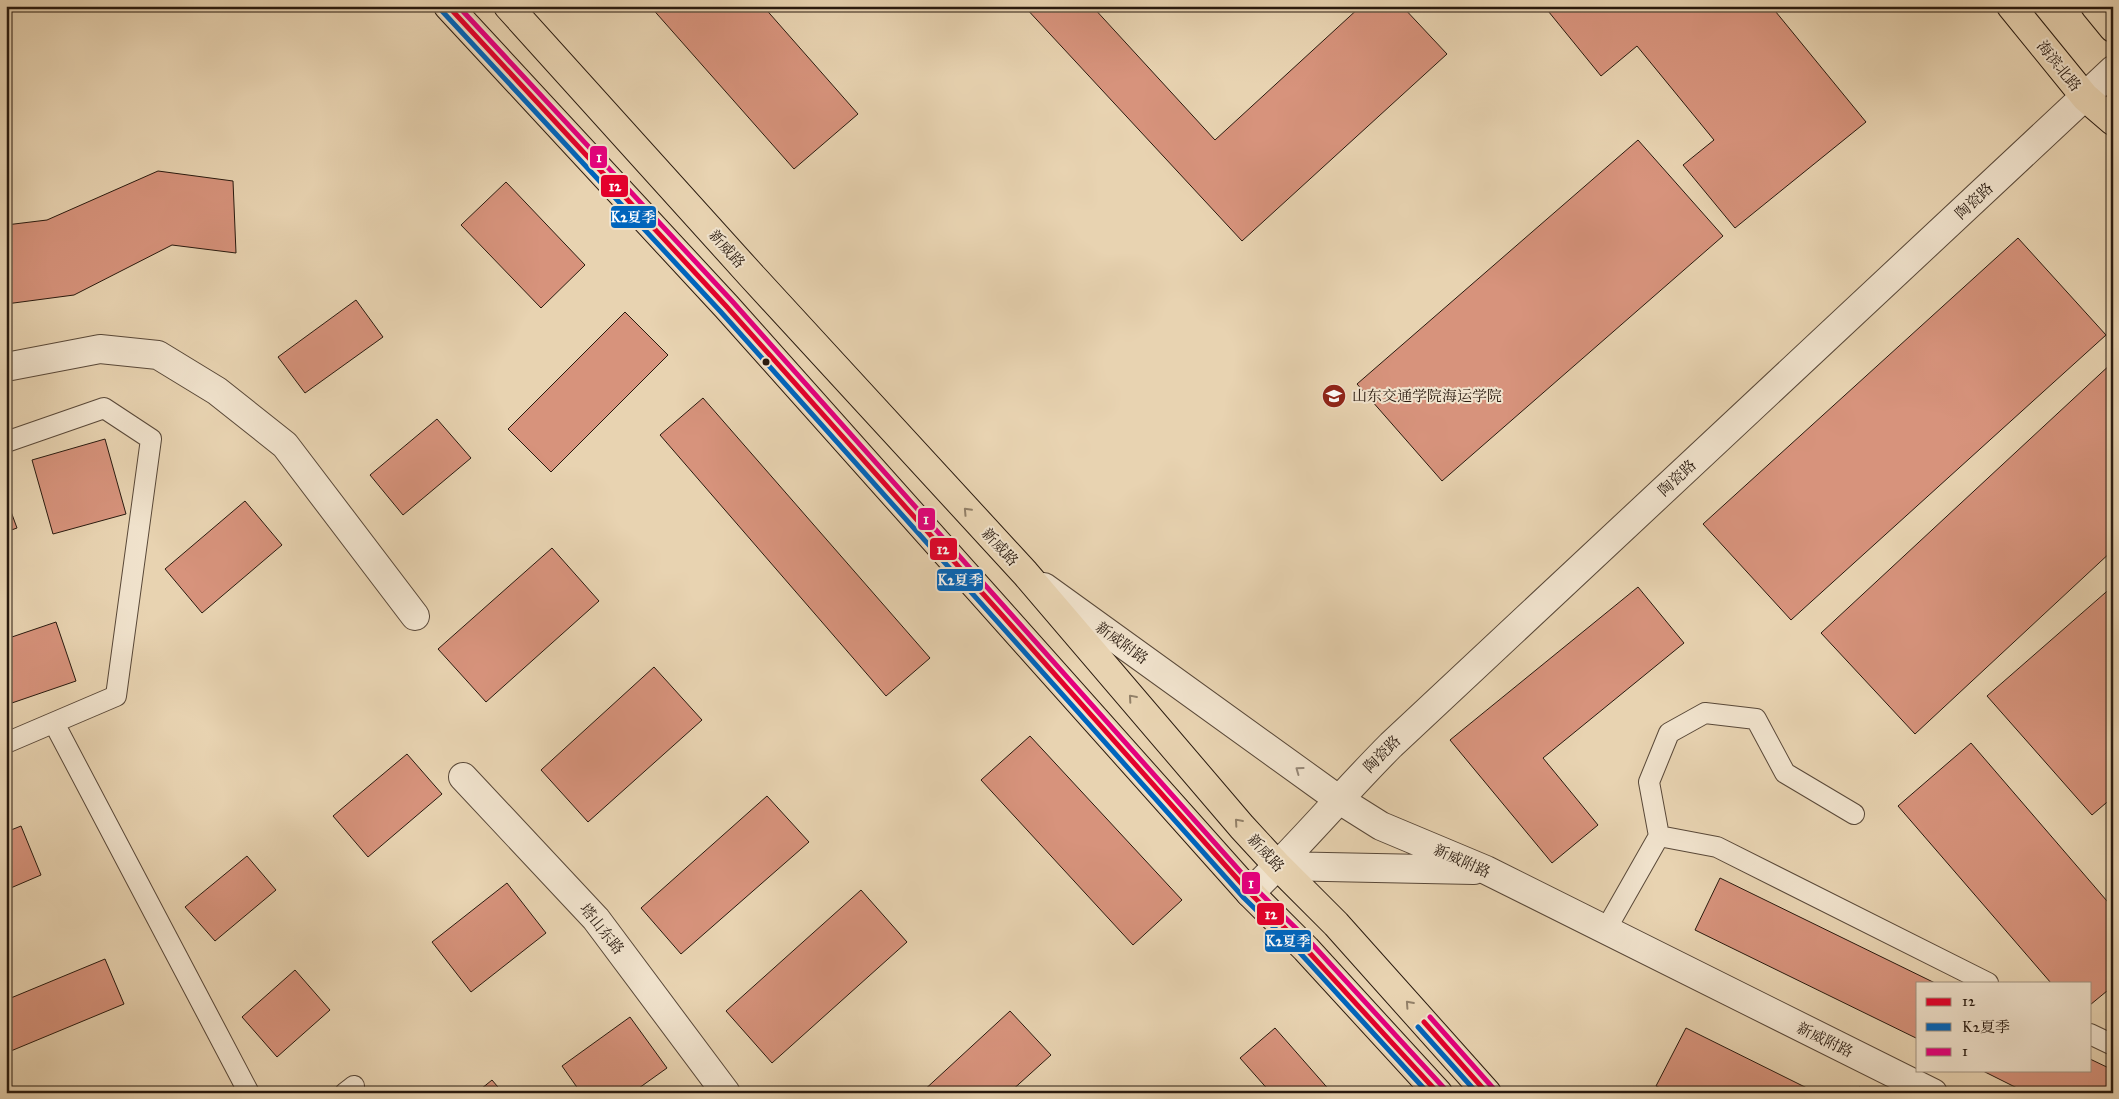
<svg xmlns="http://www.w3.org/2000/svg" width="2119" height="1099" font-family="'IM FELL Great Primer','Noto Serif SC',serif">
<style>
.building{fill:#d7937c;stroke:#291a0f}
.lines{fill:none;stroke-linecap:round;stroke-linejoin:round}
.lane-casing{stroke:#594838;stroke-width:22}
.street-casing{stroke:#594838;stroke-width:30}
.primary-casing{stroke:#291a0f;stroke-width:30}
.lane{stroke:#f0e2cc;stroke-width:20}
.street{stroke:#f0e2cc;stroke-width:28}
.primary{stroke:#e8d3b1;stroke-width:28}
.bus-1-casing{stroke:#f0e2cc;stroke-width:9}
.bus-2-casing{stroke:#f0e2cc;stroke-width:9}
.bus-3-casing{stroke:#f0e2cc;stroke-width:9}
.bus-1{stroke:#e4002b;stroke-width:5}
.bus-2{stroke:#0065bd;stroke-width:5}
.bus-3{stroke:#e5007d;stroke-width:5}
.oneway{stroke:#928068}
.oneway2{stroke:#968877}
.bus-dot{fill:#291a0f;stroke:#f0e2cc;stroke-width:2}
.labels{text-anchor:middle;stroke-width:4;stroke-linejoin:round;paint-order:stroke}
.street-label{font-size:15px;fill:#291a0f;stroke:#f0e2cc}
.poi-label{font-size:15px;fill:#291a0f;stroke:#f0e2cc;text-anchor:start}
.line-badge{stroke:#f0e2cc;stroke-width:2}
.badge-label{font-size:14px;text-anchor:middle;font-weight:bold;fill:#fff}
</style>
<rect width="100%" height="100%" fill="#e8d3b1"/>
<filter id="stains"><feTurbulence type="fractalNoise" baseFrequency=".004" numOctaves="4"/><feColorMatrix values="0 0 0 0 .2 0 0 0 0 .09 0 0 0 0 .02 0 0 0 .5 -.17"/></filter>
<radialGradient id="worn" r=".72"><stop offset=".6" stop-color="#630" stop-opacity="0"/><stop offset="1" stop-color="#630" stop-opacity=".3"/></radialGradient>
<!-- building -->
<path class="building" d="M650 6H763L858 114 794 169Z
M1024 6H1092L1215 140 1361 6H1402L1447 54 1242 241Z
M1544 6H1771L1866 122 1735 228 1683 165 1714 140 1637 46 1601 76Z
M1638 140 1723 236 1442 481 1357 384Z
M158 171 233 181 236 253 172 245 74 295 6 304V225L47 220Z
M506 182 585 265 541 308 461 225Z
M2018 238 2106 335 1791 620 1703 524Z
M356 300 383 337 305 393 278 357Z
M625 312 668 355 551 472 508 429Z
M2113 362V550L1915 734 1821 633Z
M703 398 930 658 886 696 660 435Z
M437 419 471 458 403 515 370 475Z
M105 439 126 514 53 534 32 460Z
M6 498 17 528 6 532Z
M245 501 282 545 202 613 165 569Z
M552 548 599 601 486 702 438 649Z
M2113 586V797L2092 815 1987 696Z
M1638 587 1684 643 1543 758 1598 825 1552 863 1450 740Z
M56 622 76 681 6 705V639Z
M654 667 702 720 588 822 541 770Z
M1030 736 1182 900 1133 945 981 780Z
M1971 743 2113 908V986L2090 1005V983H2051L1898 806Z
M407 754 442 794 368 857 333 816Z
M767 796 809 842 681 954 641 908Z
M21 826 41 875 6 890V832Z
M247 856 276 890 215 941 185 907Z
M1720 878 1935 983H1918V1039L1695 930Z
M507 883 546 933 471 992 432 942Z
M861 890 907 942 772 1063 726 1011Z
M105 959 124 1004 6 1053V1000Z
M295 970 330 1010 277 1057 242 1017Z
M1010 1011 1051 1055 1009 1093H921Z
M630 1017 667 1068 632 1093H581L562 1066Z
M1275 1028 1332 1093H1271L1240 1058Z
M1686 1028 1817 1093H1671L1656 1086Z
M2090 1059 2113 1070V1093H2027L1981 1070H2090Z
M492 1080 503 1093H476Z
M1859 1087 1870 1093H1857Z"/>
<g class="lines">
<!-- lane casing -->
<g class="lane-casing">
<path id="lane" d="M6 442 104 408 151 439 116 696 6 743
M54 723 249 1093
M1659 836 1717 847 1988 983
M1605 931 1659 836 1649 782 1669 733 1705 713 1756 719 1785 773 1854 814
M2090 1034 2113 1045
M345 1093 354 1086"/>
</g>
<!-- street casing -->
<g class="street-casing">
<path id="street" d="M6 367 100 349 158 355 217 391 285 445 415 616
M1044 587 1338 799 1381 826 1486 870 1933 1093
M463 777 596 919 726 1093
M1278 866 1474 870
M1250 893C1299 846 1343 793 1391 745L2113 70"/>
</g>
<!-- primary casing -->
<g class="primary-casing">
<path id="primary" d="M448 6 726 306 1250 893 1306 949 1438 1093
M508 6 750 274 1025 573 1242 827 1278 866 1336 924 1487 1093
M2011 6 2085 97 2113 121
M2095 6 2113 28"/>
</g>
<!-- lane -->
<use href="#lane" class="lane"/>
<!-- street -->
<use href="#street" class="street"/>
<!-- primary -->
<use href="#primary" class="primary"/>
<!-- bus-1 casing -->
<g class="bus-1-casing">
<path id="bus-1" d="M448 6 726 306 1250 893 1306 949 1438 1093
M1424 1022 1487 1093"/>
</g>
<!-- bus-2 casing -->
<g class="bus-2-casing">
<path id="bus-2" d="M442 11 720 311 1244 898 1301 954 1428 1093
M1418 1027 1477 1093"/>
</g>
<!-- bus-3 casing -->
<g class="bus-3-casing">
<path id="bus-3" d="M458 6 732 301 1255 888 1312 944 1444 1088
M1430 1017 1493 1088"/>
</g>
<!-- bus-1 -->
<use href="#bus-1" class="bus-1"/>
<!-- bus-2 -->
<use href="#bus-2" class="bus-2"/>
<!-- bus-3 -->
<use href="#bus-3" class="bus-3"/>
</g>
<!-- one-way arrows -->
<defs><path id="oneway-chevron" d="M-2-3.5L2.5 0L-2 3.5" fill="none" stroke-width="1.6" stroke-linecap="round" stroke-linejoin="round" transform="scale(1.25)"/></defs>
<g class="oneway">
<use href="#oneway-chevron" transform="translate(967 511) rotate(-133)"/>
<use href="#oneway-chevron" transform="translate(1132 698) rotate(-131)"/>
<use href="#oneway-chevron" transform="translate(1238 822) rotate(-131)"/>
<use href="#oneway-chevron" transform="translate(1409 1004) rotate(-132)"/>
</g>
<use class="oneway2" href="#oneway-chevron" transform="translate(1299 770) rotate(-144)"/>
<!-- icons -->
<defs>
<g id="university-disc" transform="scale(1.25)"><circle r="9.5" fill="#8f2418" stroke="#f0e2cc"/><path d="M0-5L7-2L0 1L-7-2ZM-4 1L0 2.5L4 1V4Q0 6-4 4Z" fill="#fff"/></g>
</defs>
<g fill-rule="evenodd">
<use href="#university-disc" x="1334" y="396"/>
</g>
<!-- markers -->
<circle class="bus-dot" cx="766" cy="362" r="4.5"/>
<g class="labels">
<!-- street labels -->
<g class="street-label">
<text transform="translate(2059 66) rotate(51)" y="5">海滨北路</text>
<text transform="translate(1974 201) rotate(-43)" y="5">陶瓷路</text>
<text transform="translate(727 249) rotate(48)" y="5">新威路</text>
<text transform="translate(1677 478) rotate(-43)" y="5">陶瓷路</text>
<text transform="translate(1000 547) rotate(47)" y="5">新威路</text>
<text transform="translate(1122 643) rotate(36)" y="5">新威附路</text>
<text transform="translate(1382 754) rotate(-45)" y="5">陶瓷路</text>
<text transform="translate(1266 853) rotate(47)" y="5">新威路</text>
<text transform="translate(1462 861) rotate(24)" y="5">新威附路</text>
<text transform="translate(602 929) rotate(51)" y="5">塔山东路</text>
<text transform="translate(1825 1040) rotate(26)" y="5">新威附路</text>
</g>
<!-- poi labels -->
<g class="poi-label">
<text x="1352" y="401">山东交通学院海运学院</text>
</g>
</g>
<g class="line-badge">
<rect x="589" y="145" width="19" height="24" rx="5" fill="#e5007d"/>
<rect x="600" y="174" width="29" height="24" rx="5" fill="#e4002b"/>
<rect x="610" y="205" width="47" height="24" rx="5" fill="#0065bd"/>
<rect x="917" y="507" width="19" height="24" rx="5" fill="#e5007d"/>
<rect x="929" y="537" width="29" height="24" rx="5" fill="#e4002b"/>
<rect x="936" y="568" width="48" height="24" rx="5" fill="#0065bd"/>
<rect x="1241" y="871" width="20" height="24" rx="5" fill="#e5007d"/>
<rect x="1256" y="902" width="29" height="24" rx="5" fill="#e4002b"/>
<rect x="1264" y="929" width="48" height="24" rx="5" fill="#0065bd"/>
</g>
<g class="badge-label">
<text x="599" y="162">1</text>
<text x="615" y="191">12</text>
<text x="633" y="222">K2夏季</text>
<text x="926" y="524">1</text>
<text x="943" y="554">12</text>
<text x="960" y="585">K2夏季</text>
<text x="1251" y="888">1</text>
<text x="1271" y="919">12</text>
<text x="1288" y="946">K2夏季</text>
</g>
<!-- margin -->
<rect width="2119" height="1099" fill="none" stroke="#e8d3b1" stroke-width="25"/>
<rect x="8" y="8" width="2104" height="1084" fill="none" stroke="#291a0f" stroke-width="2.5"/>
<rect x="12" y="12" width="2094" height="1074" fill="none" stroke="#291a0f"/>
<!-- legend -->
<rect x="1916" y="982" width="175" height="90" fill="#f0e2cc" stroke="#a09280"/>
<rect x="1926" y="998" width="25" height="8" fill="#e4002b" stroke="#a09280"/>
<text x="1962" y="1006" font-size="15" fill="#291a0f">12</text>
<rect x="1926" y="1023" width="25" height="8" fill="#0065bd" stroke="#a09280"/>
<text x="1962" y="1032" font-size="15" fill="#291a0f">K2夏季</text>
<rect x="1926" y="1048" width="25" height="8" fill="#e5007d" stroke="#a09280"/>
<text x="1962" y="1056" font-size="15" fill="#291a0f">1</text>
<rect width="100%" height="100%" filter="url(#stains)"/>
<rect width="100%" height="100%" fill="url(#worn)"/>
</svg>
